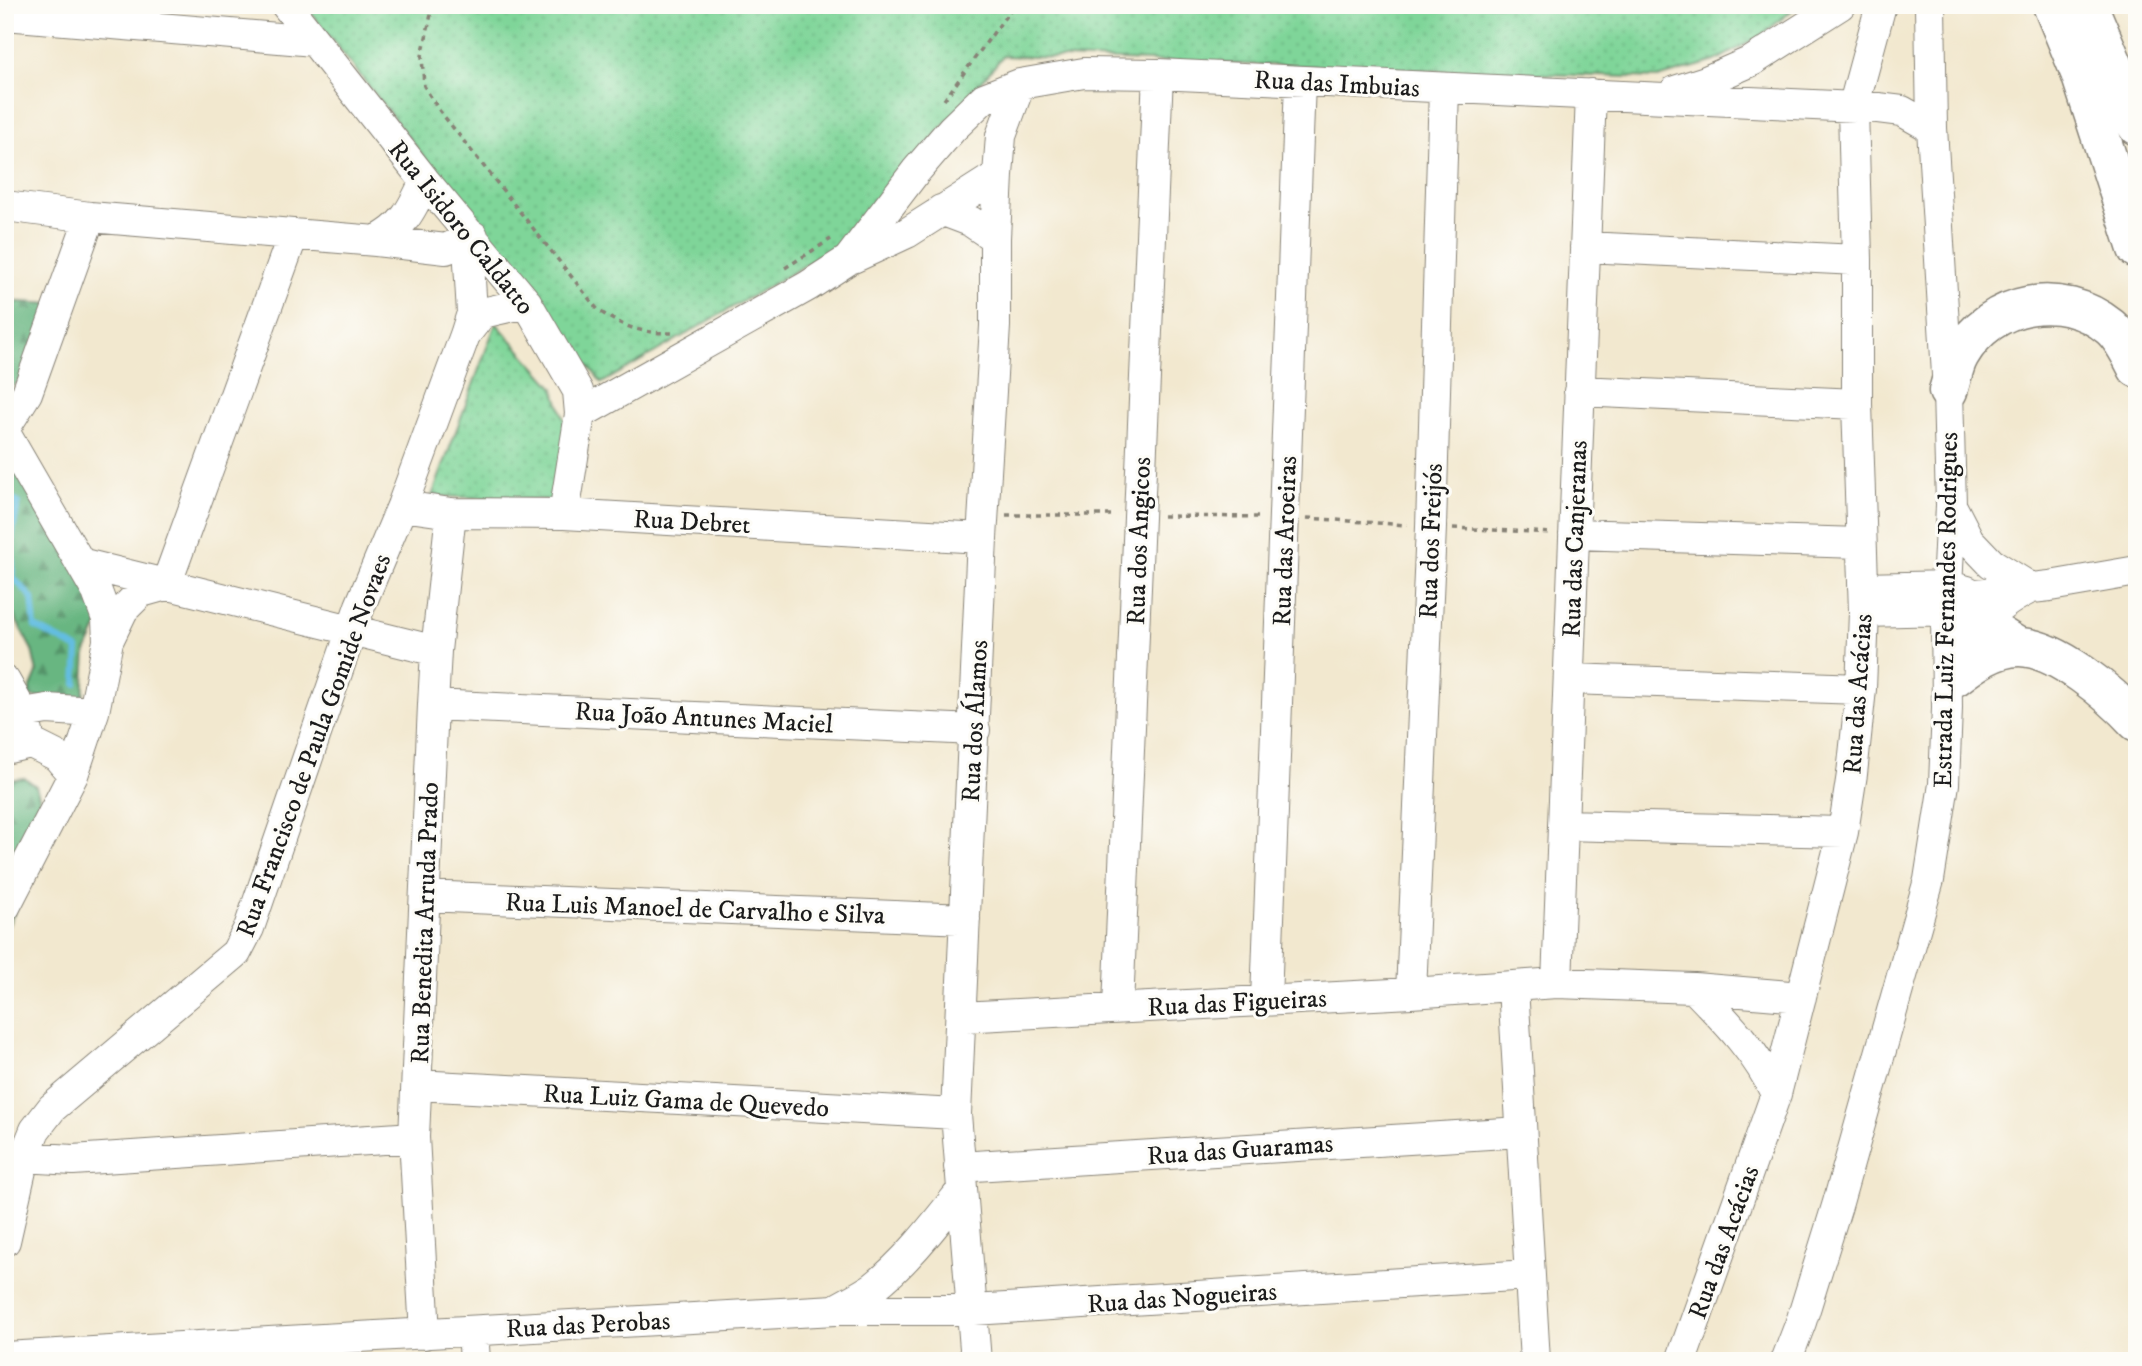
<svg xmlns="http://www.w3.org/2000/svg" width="2142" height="1366" font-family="'IM FELL DW Pica',serif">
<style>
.grass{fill:url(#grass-dots);stroke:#4e785a;stroke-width:2}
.forest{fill:url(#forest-firs);stroke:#42694e;stroke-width:2}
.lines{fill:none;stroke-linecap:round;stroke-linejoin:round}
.stream{stroke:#64bde1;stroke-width:6}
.minor-casing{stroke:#878276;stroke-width:32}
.highway-casing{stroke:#878276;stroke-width:41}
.path{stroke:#878276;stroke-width:3.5;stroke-dasharray:5 5;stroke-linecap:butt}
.minor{stroke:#fff;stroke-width:30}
.highway{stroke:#fff;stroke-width:38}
.labels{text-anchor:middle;stroke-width:6;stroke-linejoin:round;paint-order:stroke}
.street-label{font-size:26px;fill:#1c1c1c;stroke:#fdfcf7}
</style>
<defs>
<pattern id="grass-dots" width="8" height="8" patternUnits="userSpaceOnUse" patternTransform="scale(1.75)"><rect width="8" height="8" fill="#7fd599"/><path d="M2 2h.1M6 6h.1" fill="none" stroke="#6db683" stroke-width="1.8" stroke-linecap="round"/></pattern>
<pattern id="forest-firs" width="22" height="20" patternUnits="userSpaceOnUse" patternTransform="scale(1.75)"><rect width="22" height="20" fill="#67b681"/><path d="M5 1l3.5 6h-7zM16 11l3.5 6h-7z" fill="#549369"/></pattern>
</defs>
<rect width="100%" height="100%" fill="#fdfcf7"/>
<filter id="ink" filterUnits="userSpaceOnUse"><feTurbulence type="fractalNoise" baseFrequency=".0143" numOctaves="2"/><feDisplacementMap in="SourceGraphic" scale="14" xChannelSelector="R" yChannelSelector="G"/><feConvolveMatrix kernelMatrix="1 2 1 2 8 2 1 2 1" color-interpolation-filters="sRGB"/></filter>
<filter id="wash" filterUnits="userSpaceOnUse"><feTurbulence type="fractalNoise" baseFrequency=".00686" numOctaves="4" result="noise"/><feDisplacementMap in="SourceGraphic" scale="28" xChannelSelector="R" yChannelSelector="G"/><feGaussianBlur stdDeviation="1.57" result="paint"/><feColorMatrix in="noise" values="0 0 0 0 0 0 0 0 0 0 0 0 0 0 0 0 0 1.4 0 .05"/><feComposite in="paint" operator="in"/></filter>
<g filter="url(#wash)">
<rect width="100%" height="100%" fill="#f2e8cf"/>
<!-- grass -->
<path class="grass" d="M305 5H1799L1759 37 1715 61 1658 78 1003 56 843 243 602 383Z
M496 323 554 388 571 441 555 500 432 496Z"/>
<!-- forest -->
<path class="forest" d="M5 301 53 304 46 358 5 393Z
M5 444 104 613 86 652 83 699 5 696 28 694 37 673 32 650 5 599Z
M25 778 36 786 40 799 32 876 5 932V780Z"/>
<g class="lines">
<!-- stream -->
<path class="stream" d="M5 493 18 503 12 536 13 577 32 598 35 627 78 649 76 684"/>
</g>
</g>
<g filter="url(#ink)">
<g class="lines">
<!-- minor casing -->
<g class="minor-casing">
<path id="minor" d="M286 5 425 181 527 303 578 391 580 414 564 514
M5 15 314 41
M1675 91 1706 81 1752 61 1840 5
M5 206 90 217 376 241 446 249 473 236
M941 210 970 221 995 238
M376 241C405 226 412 209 425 181
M1585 247 1857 260
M853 258 907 233 998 175
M465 335 482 313 527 303
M1579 391 1857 404
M580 414 808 286 848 260 916 171 952 129 984 98 1020 84 1084 73 1158 74 1878 108 1902 111 1932 128
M5 428 27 393 90 217
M5 433 97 592 107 619 108 641
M1951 505 1969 540 1991 563 2031 588C1987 610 1967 634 1954 682
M402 506 451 513 564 514 982 538
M1574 534 1860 543
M80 563 436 651
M1863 588 1949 586 1967 591
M1864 612 1946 610 1977 594 2050 586 2137 571
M1570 679 1861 689
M5 681 23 713 28 732
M433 705 975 730
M5 736 23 713 47 709 94 712
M5 749 31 743 57 756 73 775
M1563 825 1843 832
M425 896 965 919
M5 907 73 775 94 712 108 641 123 610 141 592 166 585 293 235
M1557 983 1591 94
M1513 987 1535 1361
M1694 988C1726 1021 1757 1052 1776 1094
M1411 993 1431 527 1444 88
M1266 1000 1300 82
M1118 1007 1158 74
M961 1017 1411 993 1557 983 1694 988 1801 997
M417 1085 956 1114
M24 1157 73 1160 414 1137
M959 1167 1521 1132
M5 1241 24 1157 35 1130 52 1108 236 953 249 928 360 606 402 506 465 335 472 313 469 263 473 236
M836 1309C849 1302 862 1295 874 1287 908 1260 935 1224 962 1190
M473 1331 475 1361
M425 1334 414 1137 433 705 436 651 451 513
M5 1357 835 1310H973L1529 1275
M976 1361 956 1114 982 538 995 326V238L998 175 1001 136 1020 84
M1681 1361 1776 1094 1843 832 1852 774 1861 689 1864 612 1857 404V260L1853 108 1881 5
M1786 1361 1801 1322 1837 1206 1929 880 1944 784 1947 708 1946 610 1951 505 1948 391 1932 128 1930 5"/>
</g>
<!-- highway casing -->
<g class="highway-casing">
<path id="highway" d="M2052 5 2080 73 2137 249
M2088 5 2128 99 2137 126
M1948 391C1952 379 1954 365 1960 355 1991 300 2062 288 2110 327 2122 337 2130 354 2137 368
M1946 610 1981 624 2018 647
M1955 677C1973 663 1995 647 2019 647 2056 647 2112 695 2137 722"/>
</g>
<!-- path -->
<path class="path" d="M433 5 422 56 424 86 439 110 598 310C624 328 641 333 672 333
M944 100 1014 5
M785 268 831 239
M1006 515H1114
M1163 516 1261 517
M1307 518 1407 525
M1453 528 1551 533"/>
<!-- minor -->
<use href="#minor" class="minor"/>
<!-- highway -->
<use href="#highway" class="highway"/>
</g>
</g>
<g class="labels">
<!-- street labels -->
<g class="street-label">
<text transform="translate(1337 83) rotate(3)" y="9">Rua das Imbuias</text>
<text transform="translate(462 227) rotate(51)" y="9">Rua Isidoro Caldatto</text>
<text transform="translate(692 521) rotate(3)" y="9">Rua Debret</text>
<text transform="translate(1574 539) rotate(-88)" y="9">Rua das Canjeranas</text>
<text transform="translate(1138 541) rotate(-88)" y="9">Rua dos Angicos</text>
<text transform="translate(1284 541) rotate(-88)" y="9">Rua das Aroeiras</text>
<text transform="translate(1430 541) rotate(-88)" y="9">Rua dos Freijós</text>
<text transform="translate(1945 610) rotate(-89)" y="9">Estrada Luiz Fernandes Rodrigues</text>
<text transform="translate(1857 694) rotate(-86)" y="9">Rua das Acácias</text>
<text transform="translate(704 717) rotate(3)" y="9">Rua João Antunes Maciel</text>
<text transform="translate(974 721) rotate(-87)" y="9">Rua dos Álamos</text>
<text transform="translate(313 745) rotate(-70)" y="9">Rua Francisco de Paula Gomide Novaes</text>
<text transform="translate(695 908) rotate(2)" y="9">Rua Luis Manoel de Carvalho e Silva</text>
<text transform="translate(424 923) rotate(-88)" y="9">Rua Benedita Arruda Prado</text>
<text transform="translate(1237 1002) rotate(-3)" y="9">Rua das Figueiras</text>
<text transform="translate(686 1100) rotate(3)" y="9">Rua Luiz Gama de Quevedo</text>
<text transform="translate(1240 1149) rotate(-4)" y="9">Rua das Guaramas</text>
<text transform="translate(1723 1242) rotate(-70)" y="9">Rua das Acácias</text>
<text transform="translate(1182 1297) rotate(-4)" y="9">Rua das Nogueiras</text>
<text transform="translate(588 1324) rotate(-3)" y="9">Rua das Perobas</text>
</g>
</g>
<!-- margin -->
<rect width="2142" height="1366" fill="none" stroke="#fdfcf7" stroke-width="28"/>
</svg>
